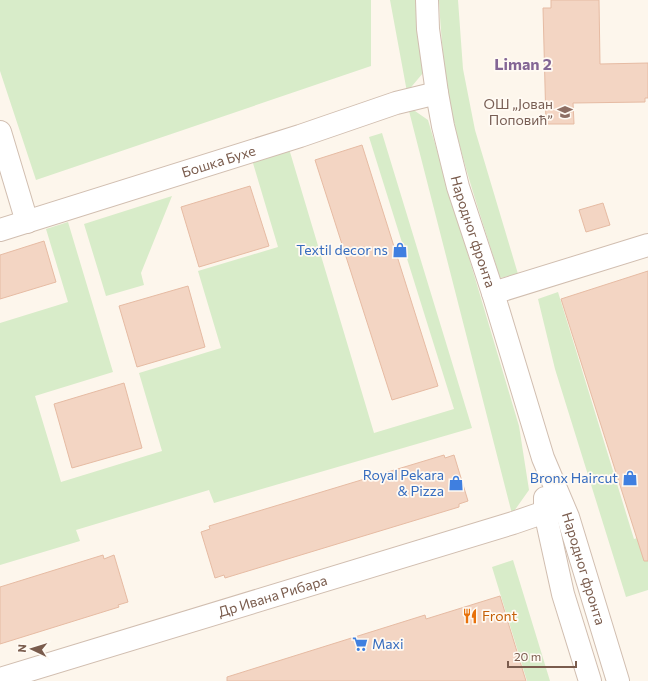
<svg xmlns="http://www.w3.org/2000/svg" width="648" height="681" font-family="Commissioner,sans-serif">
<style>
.green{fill:#d8ecc9}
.building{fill:#f3d5c3;stroke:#e6bba3}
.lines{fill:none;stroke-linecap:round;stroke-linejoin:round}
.minor-casing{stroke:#d1beb0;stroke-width:24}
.minor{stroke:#fff;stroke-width:22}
.labels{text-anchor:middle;stroke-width:3.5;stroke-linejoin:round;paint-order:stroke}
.education-label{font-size:14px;fill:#785e54;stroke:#fffaf3;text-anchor:end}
.street-label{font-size:14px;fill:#7a5c4d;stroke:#fffaf3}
.shop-label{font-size:14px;fill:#366cbe;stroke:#fffaf3;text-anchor:end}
.food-label{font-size:14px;fill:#c56008;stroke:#fffaf3;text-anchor:start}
.quarter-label{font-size:16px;font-weight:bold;fill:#846695;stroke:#fffaf3}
</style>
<rect width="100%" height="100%" fill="#fdf6ec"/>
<!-- green -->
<path class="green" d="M0 0H371V66L36 180 0 71Z
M390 0H417L423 73 407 92Z
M439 0H458L463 69 475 130 518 274 500 278C484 225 465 172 453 118 445 79 441 39 439 0Z
M409 111H415L428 120 519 426 529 490 512 514Z
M382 133 472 428 214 503 209 490 76 530 80 541 0 565V323L68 302 46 229 68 222 113 372 35 396 61 482 162 451 139 373 221 348 198 271 278 247 250 153 287 142 374 433 454 409 369 137Z
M172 196 141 273 144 285 106 296 84 224Z
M558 292 634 539 648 535V590L626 597 555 369 538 299Z
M513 560 550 681H527L492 567Z"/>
<!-- building -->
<path class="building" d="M551 0H599L600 64 648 63V98H645V102L573 103 574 124H546L543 8H551Z
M362 145 438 386 392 400 315 160Z
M250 186 269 246 199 267 181 207Z
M603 203 610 225 586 232 579 210Z
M44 241 56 282 0 299V255Z
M648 271V561H644L561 299Z
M188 286 205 347 137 367 119 306Z
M124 383 142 448 72 468 54 404Z
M444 455 445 458 454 455 468 501 459 504V507L225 578 224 575 215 578 201 532 210 529 209 526Z
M103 555 104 559 114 555 128 602 118 605 119 607 0 644V587Z
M500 596 526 681H227V677L425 615 426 619Z"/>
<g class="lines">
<!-- minor casing -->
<g class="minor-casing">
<g id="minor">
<path id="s1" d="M427 0 428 29 437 93 443 126 458 187 493 293 543 458 568 517 618 681"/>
<path d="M0 132 27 222"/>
<path id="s2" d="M0 230 300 136 396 103 437 93"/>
<path d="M493 293 648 245"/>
<path d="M545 498V512L563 594 590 681"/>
<path id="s3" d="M0 679 513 523 545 512"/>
</g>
</g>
<!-- minor -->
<use href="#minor" class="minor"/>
</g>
<!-- icons -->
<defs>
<g id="school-bare" transform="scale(1.2)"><path d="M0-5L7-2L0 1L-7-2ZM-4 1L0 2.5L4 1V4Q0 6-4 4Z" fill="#8d6e63" stroke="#fffaf3" stroke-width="2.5" paint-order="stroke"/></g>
<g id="shop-bare" transform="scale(1.2)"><path d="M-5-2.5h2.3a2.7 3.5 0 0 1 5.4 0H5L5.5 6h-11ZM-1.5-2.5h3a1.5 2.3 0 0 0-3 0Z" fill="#3f7fe0" stroke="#fffaf3" stroke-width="2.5" paint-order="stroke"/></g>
<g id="restaurant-bare" transform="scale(1.2)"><path d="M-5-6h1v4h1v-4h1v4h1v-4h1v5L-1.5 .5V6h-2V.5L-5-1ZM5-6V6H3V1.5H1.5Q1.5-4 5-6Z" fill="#e8710a" stroke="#fffaf3" stroke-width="2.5" paint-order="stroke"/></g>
<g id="supermarket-bare" transform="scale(1.2)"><path d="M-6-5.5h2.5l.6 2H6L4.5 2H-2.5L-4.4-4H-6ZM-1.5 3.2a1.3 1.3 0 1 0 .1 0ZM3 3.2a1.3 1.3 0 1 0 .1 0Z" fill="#3f7fe0" stroke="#fffaf3" stroke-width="2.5" paint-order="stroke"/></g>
</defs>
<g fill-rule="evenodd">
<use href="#school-bare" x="565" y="112"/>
<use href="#shop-bare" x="400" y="250"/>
<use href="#shop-bare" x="630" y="478"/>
<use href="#shop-bare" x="456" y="483"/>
<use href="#restaurant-bare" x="470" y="616"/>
<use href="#supermarket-bare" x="360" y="644"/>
</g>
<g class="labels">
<!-- education labels -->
<g class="education-label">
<text x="553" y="109">ОШ „Јован<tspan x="553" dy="16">Поповић”</tspan></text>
</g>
<!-- street labels -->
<g class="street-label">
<text dy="5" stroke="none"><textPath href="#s2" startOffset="229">Бошка Бухе</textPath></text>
<text dy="5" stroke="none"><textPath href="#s1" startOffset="237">Народног фронта</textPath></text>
<text dy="5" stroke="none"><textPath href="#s1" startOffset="592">Народног фронта</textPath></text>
<text dy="5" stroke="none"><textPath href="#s3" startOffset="285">Др Ивана Рибара</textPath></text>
</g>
<!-- shop labels -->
<g class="shop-label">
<text x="388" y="255">Textil decor ns</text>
<text x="444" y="480">Royal Pekara<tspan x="444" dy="16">&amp; Pizza</tspan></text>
<text x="618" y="483">Bronx Haircut</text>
<text x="372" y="649" text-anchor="start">Maxi</text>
</g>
<!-- food labels -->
<g class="food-label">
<text x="482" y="621">Front</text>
</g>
<!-- quarter labels -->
<g class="quarter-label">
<text x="523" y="70">Liman 2</text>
</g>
</g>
<!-- north arrow -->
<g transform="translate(32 649) rotate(274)" stroke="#fffaf3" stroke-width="3" paint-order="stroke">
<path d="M0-3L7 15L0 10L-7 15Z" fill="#7a5c4d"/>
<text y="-6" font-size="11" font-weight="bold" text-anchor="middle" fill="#7a5c4d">N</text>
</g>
<!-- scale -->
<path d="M508 661v6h68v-6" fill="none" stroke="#7a5c4d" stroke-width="2"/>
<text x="514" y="661" font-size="12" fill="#7a5c4d" stroke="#fffaf3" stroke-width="3" paint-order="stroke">20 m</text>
</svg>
